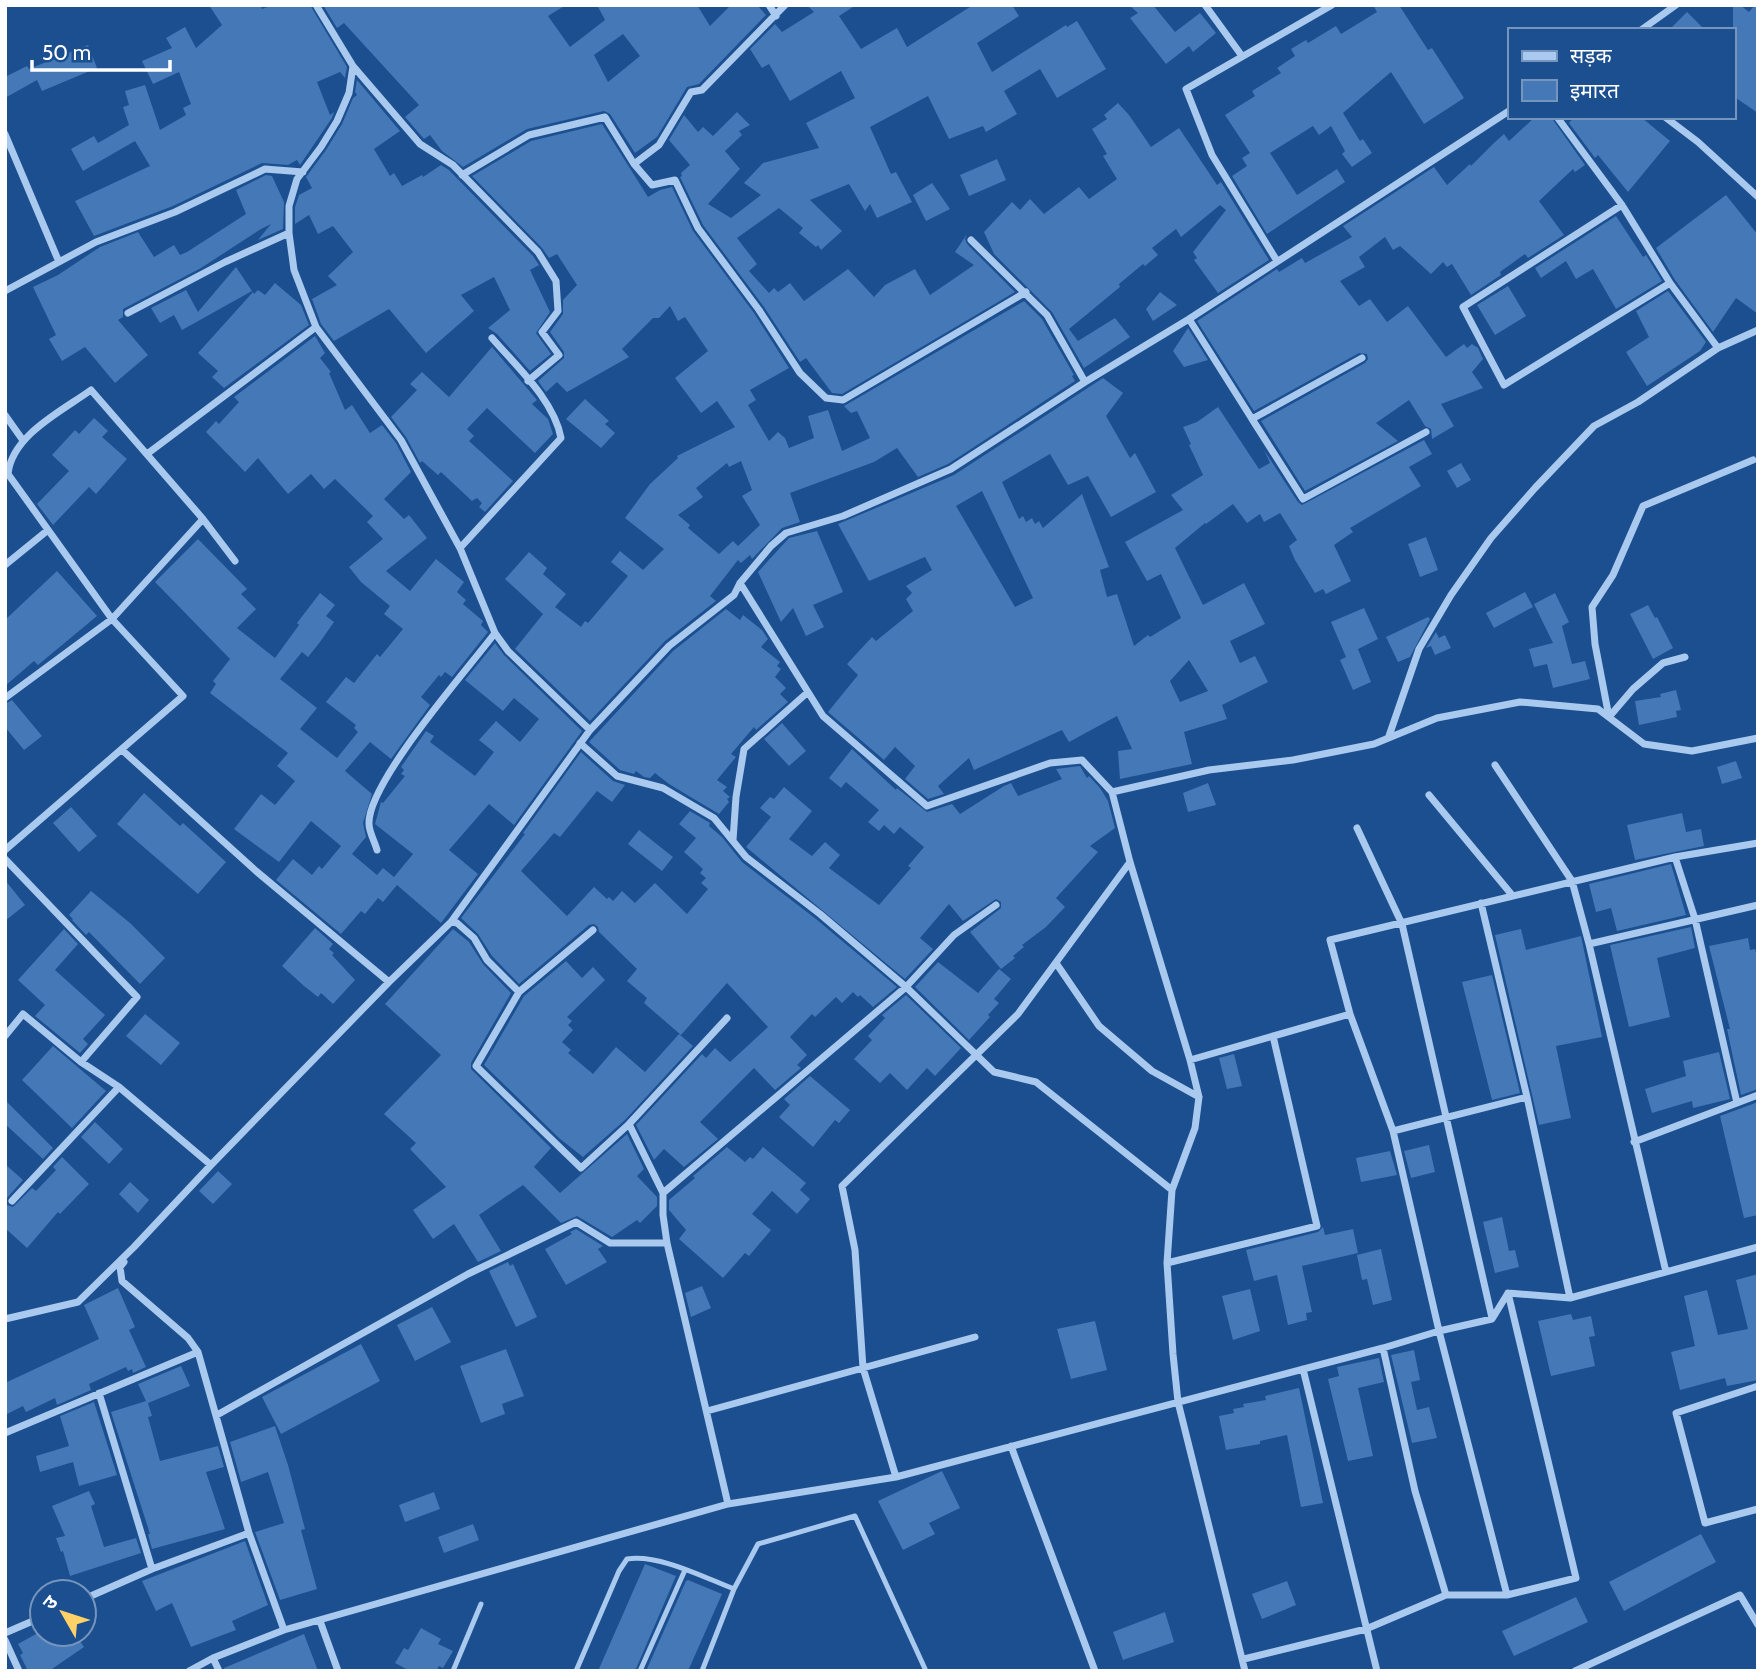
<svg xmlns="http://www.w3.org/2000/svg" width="1763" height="1676" font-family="Cabin,'Noto Sans Devanagari',sans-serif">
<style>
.building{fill:#4478b7;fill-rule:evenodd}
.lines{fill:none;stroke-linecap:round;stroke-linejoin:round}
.service{stroke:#a9c9ee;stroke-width:5}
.minor{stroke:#a9c9ee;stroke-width:7}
</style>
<rect width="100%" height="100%" fill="#1b4f8f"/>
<!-- building -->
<path class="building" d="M209 5H260L262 9 273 5H310L347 67 345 78 340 72 317 82 330 115 334 112 332 118 300 165 297 160 288 165 262 163 173 206 94 236 75 201 150 166 135 141 83 171 71 149 94 136 98 143 129 125 123 107 129 105 125 91 145 85 160 130 186 115 183 108 191 104 179 72 153 84 142 61 172 48 166 38 185 27 196 48 222 25Z
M323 5H566L548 16 570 47 605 20 597 5H697L710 26 731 5H757L766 15 699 84 687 87 657 137 635 153 610 114 604 111 527 129 463 167 442 151 430 135 424 139 405 117 419 105 344 23 337 28ZM623 34 640 56 608 82 594 55Z
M807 5H856L839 16 861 49 897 28 907 47 973 5H1012L1019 16 977 43 992 72 1066 25 1067 27 1077 21 1106 69 1057 98 1040 69 1004 91 1017 114 986 132 983 126 949 139 928 96 870 127 891 174 896 172 912 202 877 218 870 204 865 211 849 184 810 200 842 231 821 250 818 245 816 247 799 233 803 228 779 208 737 238 757 264 749 271 769 293 774 288 778 292 790 283 804 301 848 269 874 297 885 285 915 269 930 295 974 265 955 252 967 234 965 239 967 244 1015 292 842 394 832 393 806 358 800 362 764 307 703 225 680 177 682 176 681 173 690 165 669 140 684 115 698 132 703 127 713 136 737 112 750 125 739 131 742 135 725 151 740 169 708 204 731 218 761 195 744 183 763 163 819 148 806 123 855 98 841 71 790 101 769 64 762 68 750 49 775 24 782 32 814 12Z
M1129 5H1153L1175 32 1200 13 1216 33 1193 52 1189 46 1166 64 1130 18 1138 13Z
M1373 5H1399L1428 50 1432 48 1464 98 1424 124 1391 72 1343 113 1360 141 1363 139 1372 153 1352 167 1342 154 1345 151 1331 126 1319 135 1313 126 1270 153 1297 195 1337 169 1345 182 1267 234 1232 176 1247 166 1242 158 1250 153 1225 115 1255 96 1252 91 1281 73 1277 68 1295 56 1291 49 1306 40 1308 43 1336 26 1341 34 1377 12Z
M1733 5H1740L1749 12 1755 5H1758V113L1733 96Z
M1687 12 1705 30H1669Z
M88 45 97 68 42 91 37 80 5 98V77L27 66 29 69Z
M357 80 400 131 374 149 390 176 394 173 402 186 422 175 423 177 441 165 449 170 533 256 539 265 530 270 550 312 536 333 551 354 530 371 497 334 488 328 510 310 494 277 461 295 474 311 426 353 389 309 334 341 321 324 312 299 337 285 328 276 353 252 333 226 318 234 309 215 295 224V207L299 195 312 188 306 177 326 150 342 124 353 98 357 95 355 92Z
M1118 103 1129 115 1151 147 1179 128 1217 185 1221 182 1269 260 1218 293 1194 260 1197 258 1193 252 1226 210 1220 205 1181 237 1176 229 1152 248 1158 255 1145 266 1143 264 1119 284 1120 287 1069 329 1078 341 1115 318 1130 337 1084 368 1052 312 994 254 984 232 1012 202 1020 210 1030 199 1044 214 1079 187 1089 199 1117 179 1103 156 1107 154 1092 129 1107 119 1104 115Z
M1535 117H1551L1585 165 1575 172 1573 169 1539 201 1564 235 1528 258 1525 254 1500 272 1501 275 1471 295 1452 264 1447 267 1443 262 1431 274 1400 246 1393 250 1385 237 1359 257 1365 267 1340 281 1359 306 1370 299 1387 322 1408 306 1446 357 1464 344 1467 348 1472 344 1478 348 1483 359 1472 372 1483 388 1441 404 1454 426 1432 439 1431 429 1425 426 1409 400 1376 423 1398 441 1305 491 1261 421 1365 363 1368 359 1367 354 1359 353 1254 411 1197 321 1277 269 1279 272 1302 258 1305 263 1352 237 1343 226 1434 167 1447 185 1470 164 1471 166 1495 142 1504 134 1509 141Z
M1574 117H1641L1670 141 1628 192 1598 155 1595 158 1569 123Z
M602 124 648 197 660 190 672 187 693 231 754 313 789 368 750 390 756 400 748 405 769 441 778 432 785 438 789 448 814 438 808 416 828 410 842 451 870 438 857 411 851 413 844 406 1024 301 1042 319 1074 375 1072 376 1075 381 948 464 918 477 897 448 874 462 790 493 800 522 782 528 752 559 750 555 741 563 738 560 710 596 716 601 665 641 590 721 515 649 543 614 505 579 529 552 547 568 543 574 566 594 555 607 581 627 585 621 588 623 628 576 611 562 620 551 643 570 664 549 625 518 650 484 678 458 677 456 735 427 717 401 701 413 675 378 708 351 685 317 678 321 670 306 659 318H653L622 349 629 357 567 392 557 382 546 392 538 381 564 358V352L550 332 563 314V300L577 285 557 254 549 258 542 248 472 176 531 141ZM741 461 752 490 742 496 760 525 738 546 733 541 719 554 688 528 690 525 678 515 703 497 696 488 727 463 729 467Z
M997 159 1006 180 969 196 960 175Z
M266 175 272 176 284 202 283 229 258 240 271 224 261 229 201 268 123 309V317L118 320 148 355 115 383 85 347 62 361 49 339 56 335 33 287 58 275 100 247 138 232 154 257 174 245 180 255 187 252 246 214 236 190Z
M932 183 950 209 926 221 913 195Z
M1726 195 1758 235V314L1736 298 1713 332 1675 280 1656 248Z
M1616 216 1643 257 1646 255 1662 281 1616 309 1593 269 1576 279 1566 261 1541 278 1535 268Z
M236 267 252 291 182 330 174 315 160 323 151 308 186 290 198 312Z
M275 283 301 305 309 325 224 388 212 377 218 371 198 353 253 292 254 294 258 290 265 295Z
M1508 286 1526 316 1495 335 1477 305Z
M1668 291 1706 342 1700 351 1647 386 1626 352 1649 337 1636 311Z
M1160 292 1177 305 1153 321 1146 309Z
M1188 328 1208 360 1184 367 1173 351Z
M315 336 325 353 320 358 331 372 329 373 345 410 352 405 370 433 382 425 396 443 411 472 384 499 404 519 409 515 427 538 386 571 410 591 436 559 464 582 457 592 466 600 463 604 483 621 481 625 488 632 452 677 445 672 441 677 439 675 421 697 430 705 391 759 370 742 345 771 372 794 363 823 366 837 352 854 377 875 383 868 394 877 413 854 375 824 381 802 383 803 405 776 401 774 404 770 401 767 426 731 434 736 430 742 475 776 494 752 479 740 496 721 520 742 539 719 514 698 503 711 465 680 495 643 504 655 582 731 514 825 489 804 449 850 478 874 441 923 397 885 383 902 378 898 365 914 361 911 341 934 276 880 293 859 312 875 319 866 322 869 341 846 311 821 279 862 234 829 261 794 275 805 295 781 277 766 288 753 210 693 216 684 213 681 230 659 155 582 198 539 247 589 241 594 256 609 237 628 275 658 299 625 297 623 320 593 335 605 326 616 334 622 320 642 308 657 302 652 280 679 317 708 300 729 337 758 358 732 354 728 356 725 326 702 346 677 354 683 377 654 380 657 403 629 384 614 390 606 361 582 349 567 383 539 367 522 373 516 335 479 324 489 311 474 288 494 258 458 245 472 206 432 216 421 219 424 239 402 234 397Z
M492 347 537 400 532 404 548 419 553 434 535 453 487 408 467 429 474 436 469 441 513 481 485 512 479 507 482 503 477 498 472 501 441 472 438 475 422 461 420 463 406 437 391 417 417 390 410 384 422 372 449 397Z
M1103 378 1123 393 1106 416 1130 458 1135 453 1156 492 1111 517 1088 476 1068 485 1050 454 1002 482 1019 519 1023 516 1026 522 1032 518 1035 524 1039 521 1043 528 1082 494 1109 567 1100 570 1107 597 1117 594 1134 646 1148 635 1150 637 1181 618 1161 574 1147 581 1125 542 1183 510 1171 495 1203 475 1189 445 1191 444 1183 427 1197 422 1218 407 1259 469 1270 463 1264 450 1298 502 1302 505 1424 440 1432 454 1409 467 1421 486 1350 528 1353 532 1334 545 1351 581 1326 594 1323 589 1315 593 1295 560 1289 546 1297 540 1280 513 1264 522 1260 514 1247 523 1233 504 1206 524 1205 523 1175 548 1203 605 1244 583 1265 624 1230 641 1240 663 1255 656 1268 682 1222 705 1227 719 1184 732 1192 764 1120 779 1118 751 1132 749 1117 716 1069 742 1062 730 974 770 969 758 938 786 944 794 928 799 905 779 915 766 895 747 884 760 828 712 858 675 847 664 872 637 876 641 913 611 906 599 912 593 906 586 932 570 925 557 869 581 838 524 954 475ZM982 491 1033 598 1015 607 956 506ZM1189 660 1208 691 1180 702 1170 681Z
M585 399 609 421 605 424 615 433 601 448 566 419Z
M94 418 108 431 102 437 127 459 96 494 89 487 53 525 37 504 69 471 52 455 75 430 79 434Z
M1461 463 1471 480 1457 488 1447 471Z
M817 531 843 592 813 605 824 627 806 636 793 608 781 622 758 572 789 538Z
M1426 537 1438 570 1420 577 1408 544Z
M57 571 97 616 38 665 34 661 5 686V620Z
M1525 592 1533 607 1494 628 1486 613Z
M1555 593 1569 622 1562 626 1572 664 1585 661 1590 679 1553 688 1547 664 1534 667 1529 649 1553 643 1534 604Z
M1648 605 1655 618 1657 617 1673 648 1653 659 1630 614Z
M1364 608 1378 639 1358 649 1371 682 1353 690 1340 660 1346 657 1331 622Z
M726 609 740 620 743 615 762 630 768 639 761 647 780 662 777 666 781 669 775 677 786 688 780 694 788 702 756 730 754 727 731 754 736 757 717 780 727 787 723 791 730 797 727 799 729 802 719 814 669 784 655 773 650 778 644 777 636 771 634 774 620 770 589 742 673 651Z
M1428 617 1430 619 1410 657 1398 662 1386 637Z
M1436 632 1439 638 1445 635 1451 648 1435 655 1431 646 1426 648Z
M1676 690 1681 710 1676 711 1677 717 1639 725 1635 701 1661 697 1660 694Z
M12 700 42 736 24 750 5 727V704Z
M782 723 806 751 789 766 764 739Z
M852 749 896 790 897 788 927 812 952 804 960 814 1004 786 1011 783 1018 796 1062 779 1056 769 1080 766 1087 778 1089 776 1100 788 1108 801 1115 828 1090 846 1098 852 1056 898 1065 907 1046 927 1022 945 1024 947 1013 956 1015 958 1001 969 970 932 1001 908V902L996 899 963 921 949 904 920 938 933 949 905 979 746 847 771 817 760 808 770 797 774 799 784 787 812 811 789 839 812 856 825 842 840 855 829 868 879 905 911 868 908 866 924 847 900 827 894 834 884 825 879 831 868 822 879 810 846 782 841 788 829 778Z
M581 752 613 781 625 785 612 802 597 791 560 837 554 833 521 871 567 916 594 887 607 899 609 897 613 901 622 891 635 903 655 883 687 914 708 889 701 883 706 878 700 873 703 869 684 852 696 838 679 824 690 811 710 823 709 826 722 837 742 862 816 919 897 987 873 1007 860 995 858 997 853 992 842 1003 836 997 815 1017 812 1014 790 1037 807 1055 797 1065 801 1068 775 1090 754 1068 700 1122 718 1139 684 1167 664 1149 654 1160 636 1125 702 1054 706 1058 715 1048 730 1062 768 1027 727 983 681 1035 644 1003 647 998 627 981 637 969 599 932 598 927 594 924 589 925 519 984 492 956 478 934 461 918 525 834 523 833Z
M1736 761 1742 778 1722 784 1717 767Z
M1208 783 1216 805 1188 812 1183 793Z
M144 793 180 826 183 823 226 862 198 894 117 824Z
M71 807 97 836 79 852 53 823Z
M1682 813 1686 832 1701 829 1704 846 1635 860 1627 825Z
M639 830 673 857 662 871 628 844Z
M1671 864 1686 915 1617 931 1611 908 1596 912 1589 884Z
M5 880 25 905 5 921Z
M91 891 130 923 165 958 140 984 89 932 86 935 72 920 73 919 69 915Z
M1691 927 1695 948 1657 958 1670 1017 1629 1027 1610 945Z
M315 928 333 944 329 949 334 953 332 955 355 980 333 1004 321 993 318 997 304 986 282 966Z
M64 929 78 944 55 970 105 1015 83 1039 88 1044 80 1053 35 1016 45 1005 18 980Z
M453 929 469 942 483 964 511 993 471 1063V1069L551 1148 534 1167 560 1193 627 1134 644 1169 637 1176 657 1197V1206L640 1223 637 1220 612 1237 577 1216 561 1223 523 1185 479 1215 501 1251 478 1262 454 1224 433 1239 413 1210 446 1187 410 1149 416 1143 384 1114 441 1055 385 1004Z
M1521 929 1526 950 1581 936 1602 1037 1556 1046 1571 1118 1539 1125 1495 935Z
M1748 938 1750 950 1755 949 1758 960V1089L1741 1095 1727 1029H1730L1709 946Z
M566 961 582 978 593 967 605 980 567 1017 572 1021 568 1025 573 1030 562 1042 571 1050 568 1053 593 1074 616 1047 645 1072 679 1034 693 1046 625 1120 583 1157 559 1138 484 1065 524 996Z
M938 962 978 993 999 969 1011 979 994 999 999 1003 988 1015 990 1017 969 1040 915 987Z
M1492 975 1520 1093 1492 1100 1462 982Z
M906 995 961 1048 935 1076 927 1068 907 1090 890 1073 880 1083 854 1059 872 1040 868 1036 885 1018 882 1015Z
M145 1014 180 1043 161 1065 126 1036Z
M53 1046 106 1091 72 1128 22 1080Z
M1719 1052 1730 1099 1693 1108 1692 1101 1652 1113 1645 1089 1686 1076 1683 1061Z
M1234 1054 1242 1086 1227 1089 1219 1058Z
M810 1076 850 1110 839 1123 835 1120 813 1147 779 1117 790 1105 784 1099Z
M5 1100 53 1148 43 1159 5 1124Z
M1758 1102V1215L1744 1218 1720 1116Z
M95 1122 123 1149 109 1164 81 1137Z
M1429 1145 1435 1172 1411 1178 1404 1151Z
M727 1147 745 1162 750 1157 753 1159 763 1147 806 1183 800 1190 810 1199 797 1214 772 1191 752 1214 771 1230 749 1256 745 1253 723 1278 679 1239 686 1230 669 1210V1200L695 1178 693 1176Z
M1390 1151 1397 1175 1361 1182 1356 1158Z
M62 1157 89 1184 60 1214 58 1212 27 1248 5 1228V1164L23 1180 6 1199 7 1205 13 1207 32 1188 36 1191 56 1170 53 1167Z
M218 1171 232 1184 213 1204 199 1191Z
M130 1182 149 1200 138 1213 119 1194Z
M1502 1217 1509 1251 1515 1250 1519 1267 1495 1273 1483 1222Z
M1323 1227 1325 1235 1353 1229 1358 1253 1302 1266 1312 1312 1306 1313 1307 1320 1288 1325 1277 1275 1254 1281 1246 1250 1318 1232Z
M576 1229 603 1246 598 1249 607 1262 566 1285 545 1249 572 1234 570 1232Z
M1381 1249 1392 1300 1373 1305 1367 1279 1362 1280 1357 1255Z
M508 1262 510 1266 513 1264 537 1317 516 1327 489 1271Z
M1758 1274V1380L1727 1386 1725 1378 1680 1390 1671 1352 1695 1346 1684 1296 1707 1290 1718 1335 1748 1329 1736 1280Z
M702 1286 711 1308 691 1317 685 1293Z
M118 1288 135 1327 129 1330 146 1367 133 1373 132 1369 128 1371 126 1367 89 1384 91 1390 57 1405 55 1398 26 1412 23 1406 5 1415V1383L99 1339 84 1305Z
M1250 1289 1260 1331 1233 1340 1222 1296Z
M432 1307 451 1342 415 1361 397 1325Z
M1571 1314 1573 1320 1591 1316 1595 1336 1589 1337 1595 1366 1551 1376 1538 1321Z
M1095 1321 1107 1370 1071 1379 1057 1329Z
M361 1344 380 1381 281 1434 262 1397Z
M506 1349 524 1396 502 1404 505 1414 481 1423 460 1366Z
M1414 1350 1420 1380 1411 1382 1417 1410 1429 1407 1437 1438 1412 1443 1391 1355Z
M1379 1358 1384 1382 1358 1388 1373 1456 1348 1461 1328 1379 1339 1376 1337 1367Z
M181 1366 190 1386 148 1403 152 1416 148 1417 160 1461 218 1446 224 1467 206 1472 225 1529 152 1549 148 1534H150L111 1412 146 1401 138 1384Z
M1299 1388 1323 1503 1301 1507 1287 1435 1260 1441V1444L1226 1450 1219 1416 1234 1413 1233 1409 1244 1407 1243 1404 1266 1400 1265 1396Z
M94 1402 117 1475 79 1486 73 1462 40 1472 36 1456 69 1446 60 1416Z
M275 1426 288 1465 305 1529 301 1530 317 1589 280 1600 255 1532 284 1523 268 1472 241 1482 230 1442Z
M942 1471 960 1508 929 1523 935 1534 903 1550 878 1501Z
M89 1491 95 1504 91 1506 104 1547 136 1538 141 1553 70 1576 63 1551 61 1552 56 1538 65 1536 52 1506Z
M434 1492 440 1509 405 1522 399 1505Z
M473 1524 479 1540 444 1553 438 1537Z
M1701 1534 1716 1562 1624 1611 1609 1582Z
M245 1541 268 1605 232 1621 236 1630 191 1647 172 1603 156 1611 142 1581Z
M645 1564 676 1576 635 1671H598Z
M688 1580 722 1594 688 1671H646L686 1581Z
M1287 1581 1296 1605 1262 1619 1252 1594Z
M1576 1597 1588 1622 1514 1656 1502 1631Z
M1165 1612 1174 1642 1123 1660 1113 1632Z
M421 1628 441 1639 438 1644 453 1651 443 1668 439 1666 436 1671H410L395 1663 404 1648 408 1650Z
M36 1634H75L84 1647 49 1671H28L20 1655 23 1653 18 1644Z
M304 1634 318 1671H225L224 1668Z"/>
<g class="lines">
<!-- service -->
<path class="service" d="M453 1671 481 1604
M576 1671 619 1571 627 1559C659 1554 703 1577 734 1589
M640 1671 685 1570
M702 1671 734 1589 758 1544 855 1516 926 1671"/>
<!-- minor -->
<path class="minor" d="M316 5 353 66 349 93 337 121 321 147 297 179 289 206V233L294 270 316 327 401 440 460 548
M769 5 776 16
M1205 5 1242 56
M1641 30 1676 5
M353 66 420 144 453 165 538 252 556 281 558 311 542 332 559 355 528 381
M1665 117 1698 142 1758 197
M5 134 59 262
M634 164 659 145 691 92 702 90 785 5
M462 175 529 135 605 117 634 164 652 185 675 180 698 228 759 310 800 373 826 398 843 400 1026 292
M1622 205 1463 307 1504 385 1670 283
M971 240 1047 315 1085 382
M1277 261 1212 155 1186 89 1332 5
M5 291 96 242 175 212 265 169 303 172
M128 313 225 262 289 233
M1189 319 1252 419 1362 358
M492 338C516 366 554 400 561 438L460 548 495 633 508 651 590 730
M1718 348 1758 330
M5 415 22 439
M1252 419 1303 499 1426 432
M147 454 316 327
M5 565 48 530
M740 583 823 716 927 806 1050 763 1082 760 1112 792 1130 862 1190 1060 1199 1097 1195 1128 1172 1190 1167 1263 1173 1354 1178 1402 1245 1671
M1685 657 1663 663 1633 689 1609 717 1595 644 1592 607 1613 575 1643 506 1753 460
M5 698 112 619 203 519
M1389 736 1419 649 1451 595 1491 538 1535 488 1594 426 1638 402 1718 348 1670 283 1622 205 1557 117
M580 743 617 776 663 788 714 818 746 857 820 914 906 987 994 1072 1036 1082 1172 1190
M122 750 256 871 389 982
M1495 765 1572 881 1589 944 1666 1272
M1112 792 1209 770 1293 760 1374 744 1437 718 1520 702 1598 709 1644 744 1692 751 1758 738
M1429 795 1512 895
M1357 828 1402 924 1492 1318
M733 840 736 797 744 749 808 692
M5 850 183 696 112 619 8 474C12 435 62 411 91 390L203 519 235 561
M377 850C375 842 369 832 369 824 367 783 468 669 495 633
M1675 857 1695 919 1737 1103
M5 859 137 997 81 1062 119 1087 211 1165
M1481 903 1527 1097 1570 1298
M451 922 457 923 474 938 487 960 519 992 476 1066 581 1168 629 1124 727 1018
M1589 944 1758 905
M1056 963 1099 1026 1152 1071 1199 1097
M519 992 593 930
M5 1036 23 1014 81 1062
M1190 1060 1350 1014
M629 1124 663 1193V1215L667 1243
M1393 1131 1527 1097
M1634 1142 1758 1095
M663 1193 906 987 954 935 996 905
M12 1201 119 1087
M124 1262 120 1267 122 1281 188 1338 198 1352 249 1533 284 1630
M1167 1263 1317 1226 1273 1036
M5 1319 78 1302 134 1247 211 1165 389 982 451 922 590 730 669 646 734 595 740 583 771 546 786 533 843 516 951 469 1085 382 1189 319 1509 111
M1383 1348 1415 1491 1446 1595
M1303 1369 1377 1671
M1758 1386 1676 1413 1705 1523 1758 1509
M99 1393 152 1569 249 1533
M707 1411 975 1337
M217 1415 468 1274 576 1222 610 1243H667L728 1504
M5 1433 198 1352
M1011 1446 1095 1671
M896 1477 863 1368 855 1250 842 1186 1018 1014 1130 862
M1507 1595 1439 1331 1393 1131 1350 1014 1330 940 1675 857 1758 843
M84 1599 152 1569
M320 1621 338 1671
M5 1633 42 1617
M5 1640 19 1671
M213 1658 219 1671
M1244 1659 1366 1629 1446 1595H1507L1576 1578 1508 1293
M189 1671 213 1658 284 1630 728 1504 896 1477 1383 1348 1439 1331 1492 1319 1508 1293 1570 1298 1758 1247
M1575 1671 1740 1595 1758 1625"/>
</g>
<!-- border -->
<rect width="1763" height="1676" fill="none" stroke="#ffffff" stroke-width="14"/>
<!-- legend -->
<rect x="1508" y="28" width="228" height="91" fill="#1b4f8f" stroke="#7695bc" stroke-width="2"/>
<rect x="1522" y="51" width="35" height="10" fill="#a9c9ee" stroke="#7695bc" stroke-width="2"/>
<text x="1570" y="63" font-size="21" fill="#ffffff">सड़क</text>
<rect x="1522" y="80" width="35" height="21" fill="#4478b7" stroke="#7695bc" stroke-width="2"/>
<text x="1570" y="98" font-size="21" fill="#ffffff">इमारत</text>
<!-- north arrow -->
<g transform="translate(63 1613) rotate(309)"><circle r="33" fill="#1b4f8f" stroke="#7695bc" stroke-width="2"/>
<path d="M0-5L12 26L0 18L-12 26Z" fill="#ffd166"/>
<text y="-10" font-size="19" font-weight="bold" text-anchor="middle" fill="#ffffff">उ</text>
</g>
<!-- scale -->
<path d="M32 60v10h138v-10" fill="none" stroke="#ffffff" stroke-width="3.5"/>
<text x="42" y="60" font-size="21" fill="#ffffff" stroke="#1b4f8f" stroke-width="5" paint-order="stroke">50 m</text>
</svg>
